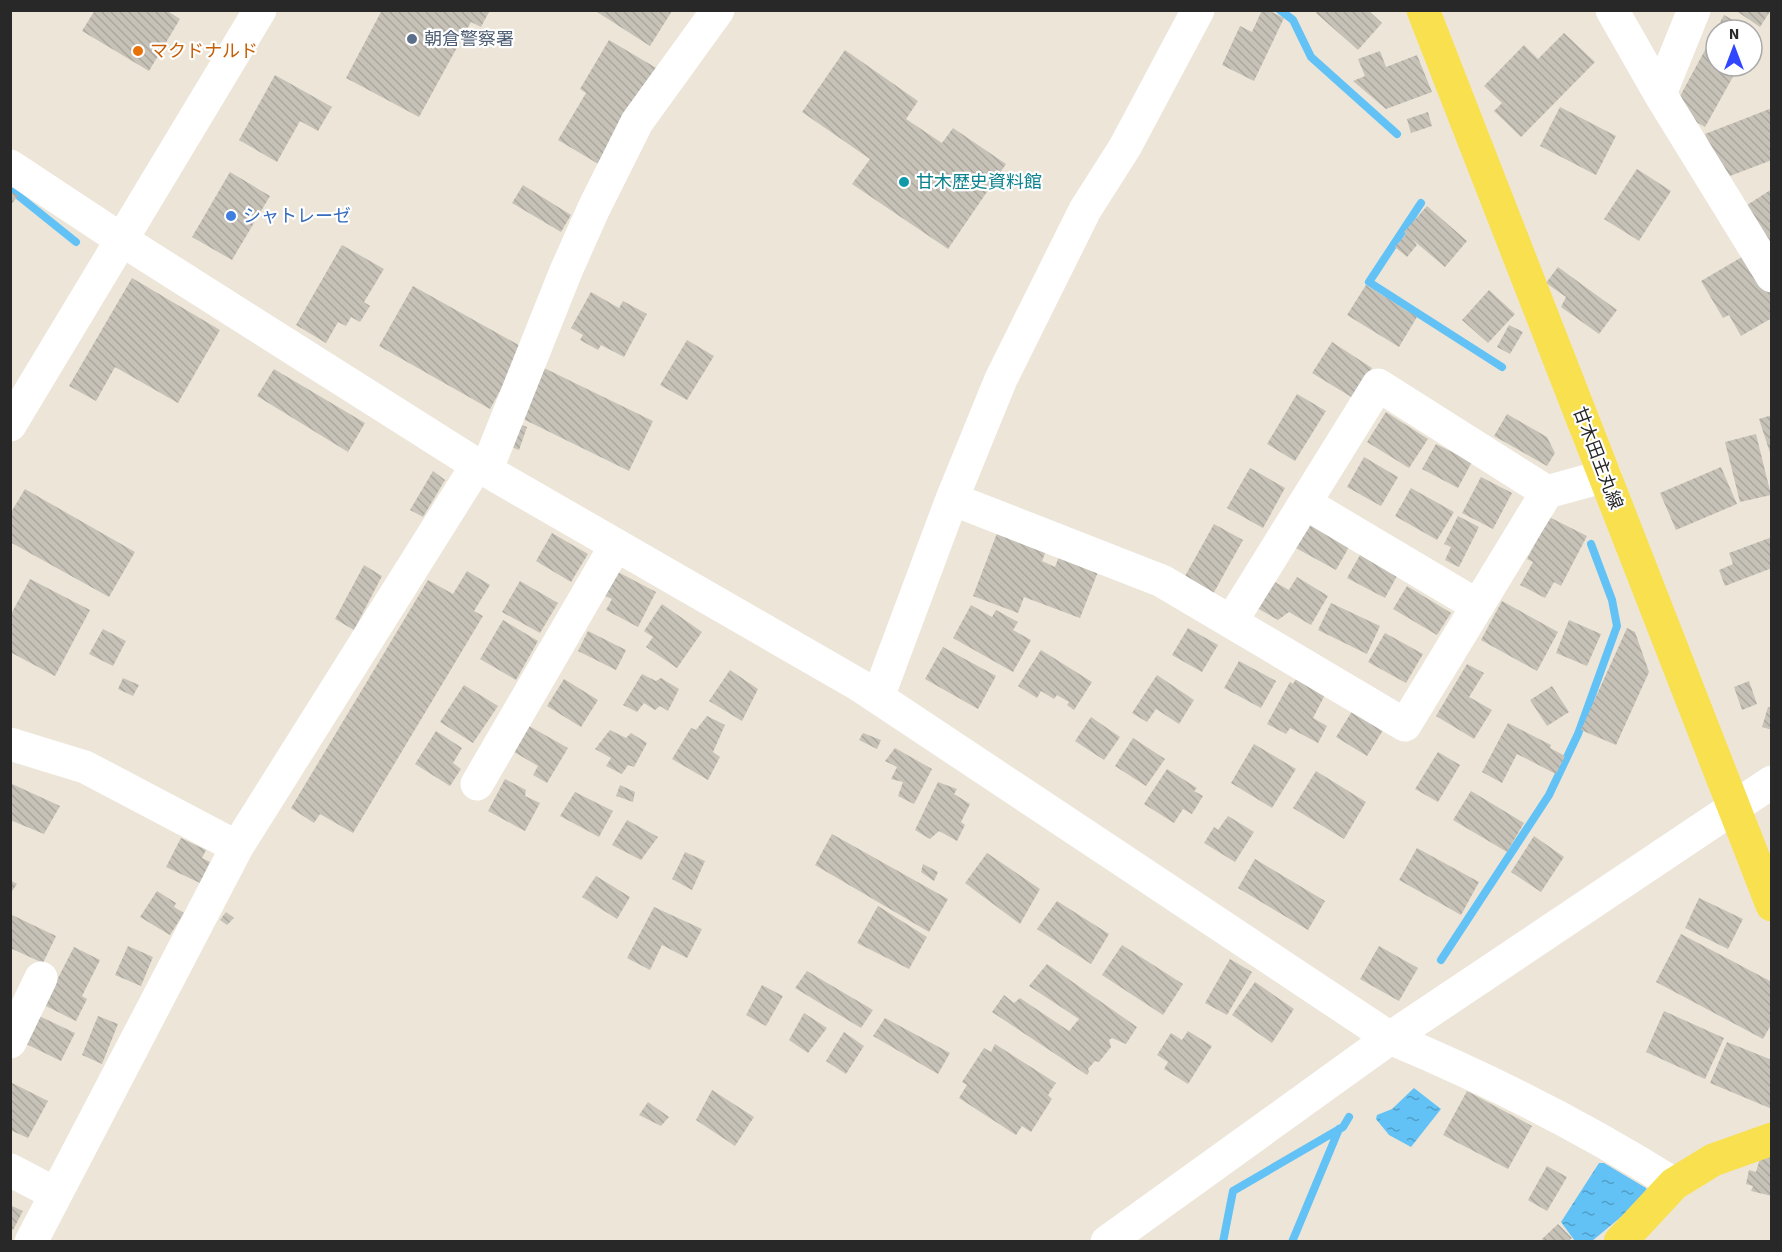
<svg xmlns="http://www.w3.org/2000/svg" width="1782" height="1252" font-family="'Source Sans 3','Noto Sans JP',sans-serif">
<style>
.water{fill:url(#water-ripples)}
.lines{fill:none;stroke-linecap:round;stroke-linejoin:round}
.stream{stroke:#62c2f6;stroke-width:8}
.building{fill:url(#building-back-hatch)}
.minor{stroke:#fff;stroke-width:33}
.major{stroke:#f9e04f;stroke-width:33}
.service-dot{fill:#5c6f8a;stroke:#fff;stroke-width:2}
.food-dot{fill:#e8710a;stroke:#fff;stroke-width:2}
.culture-dot{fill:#0f9aa8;stroke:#fff;stroke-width:2}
.shop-dot{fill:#3f7fe0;stroke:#fff;stroke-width:2}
.labels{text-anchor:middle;stroke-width:4.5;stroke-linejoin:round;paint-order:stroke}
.service-label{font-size:18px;fill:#4e5e75;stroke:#fff;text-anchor:start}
.food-label{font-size:18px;fill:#c56008;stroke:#fff;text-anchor:start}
.culture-label{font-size:18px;fill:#0d838f;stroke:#fff;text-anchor:start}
.shop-label{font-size:18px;fill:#366cbe;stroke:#fff;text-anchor:start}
.street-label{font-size:18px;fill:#282828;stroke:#fff}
</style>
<defs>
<pattern id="water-ripples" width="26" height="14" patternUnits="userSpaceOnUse" patternTransform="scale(1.5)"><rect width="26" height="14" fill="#62c2f6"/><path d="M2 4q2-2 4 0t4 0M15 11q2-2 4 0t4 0" fill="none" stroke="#519ec7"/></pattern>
<pattern id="building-back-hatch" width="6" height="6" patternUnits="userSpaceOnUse" patternTransform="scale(1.5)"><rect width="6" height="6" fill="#c7c2b8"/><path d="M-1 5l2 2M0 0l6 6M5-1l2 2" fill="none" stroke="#aba79e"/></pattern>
</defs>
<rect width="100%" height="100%" fill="#ece5d8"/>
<!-- water -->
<path class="water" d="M1414 1088 1441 1109 1411 1147 1389 1135 1376 1119 1377 1115 1392 1109Z
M1599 1163H1604L1646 1188 1647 1191 1645 1197 1592 1241H1575L1561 1222Z"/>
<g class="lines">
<!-- stream -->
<path class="stream" d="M1280 10 1293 20 1311 57 1397 134
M10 189 76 242
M1421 203 1369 282 1502 367
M1441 960 1549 795 1578 734 1617 626 1612 600 1591 544
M1223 1242 1233 1191 1343 1127 1349 1117
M1292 1242 1339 1129"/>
</g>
<!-- building -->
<path class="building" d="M95 10H166L180 19 149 71 82 31Z
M382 10H490L481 27 471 22 419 117 346 78Z
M594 10H670L672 11 650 46Z
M1262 10H1268L1284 18 1254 81 1222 65 1240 26 1252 32Z
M1318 10H1368L1382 23 1358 50 1316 13Z
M1735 10H1771L1760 27Z
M1724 15 1757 33 1752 42V30H1716V66H1739L1705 127 1673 109Z
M1564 33 1595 62 1521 137 1494 111 1502 103 1484 86 1524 45 1538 59Z
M609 40 658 69 600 165 558 140 586 93 580 89Z
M845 50 918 101 906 119 942 143 953 128 1006 164 948 249 852 184 870 159 802 112Z
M1380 51 1386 67 1417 55 1432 92 1386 109 1353 81 1365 76 1358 59Z
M275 75 332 107 318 131 300 121 277 162 239 140Z
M1560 107 1616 136 1596 175 1540 146Z
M1772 108V160L1722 179 1705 134Z
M1428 112 1432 126 1411 133 1407 119Z
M1637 169 1671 191 1639 241 1604 219Z
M230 172 270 196 232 260 192 237Z
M523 185 571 215 561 232 512 203Z
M1772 189V246L1744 207Z
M10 191 18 196 10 206Z
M1427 206 1467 241 1445 267 1413 240 1417 245 1407 257 1395 247 1406 234 1404 232Z
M342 245 384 269 364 302 370 306 360 322 351 317 346 326 338 322 326 343 296 325Z
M1747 254 1772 295V318L1741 336 1729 315 1723 318 1701 281Z
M1558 267 1617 310 1599 334 1561 307 1566 297 1546 283Z
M132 278 220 330 178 403 115 367 96 401 69 386Z
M1366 285 1417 317 1399 347 1347 315Z
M413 286 524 348 490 409 379 346Z
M1489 290 1515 314 1488 343 1462 320Z
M591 292 619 308 623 301 647 314 624 357 601 345 598 350 580 340 583 335 571 328Z
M1509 325 1523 332 1510 354 1497 347Z
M687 340 714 356 687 400 660 385Z
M1332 342 1372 368 1353 398 1312 373Z
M544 368 653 421 629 471 519 417Z
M274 369 365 423 348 452 257 396Z
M1297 394 1326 411 1295 461 1267 444Z
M1386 412 1428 439 1409 468 1367 442Z
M1507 414 1547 437 1555 453 1547 466 1494 436Z
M1772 415V456H1771L1759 419Z
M517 423 527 427 519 450 509 446Z
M1756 434 1771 495 1740 502 1725 442Z
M1436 444 1472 462 1458 488 1422 469Z
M1364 457 1398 477 1381 506 1347 487Z
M1721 467 1737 504 1676 530 1660 493Z
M1250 468 1285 488 1263 528 1227 508Z
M433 471 445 480 423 517 410 510Z
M1481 477 1512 493 1493 529 1462 513Z
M1411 488 1454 512 1437 540 1395 516Z
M25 489 135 552 109 597 10 542V514Z
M1458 516 1479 527 1459 567 1445 560 1451 547 1444 544Z
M1549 517 1587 536 1561 586 1554 582 1545 598 1520 585 1533 562 1527 559Z
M1308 523 1349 547 1336 570 1294 547Z
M1214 524 1243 540 1213 594 1184 578Z
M999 528 1048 546 1042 561 1055 567 1062 549 1101 564 1080 618 1024 597 1018 613 973 596Z
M552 533 588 554 571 582 536 561Z
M1772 537V568L1725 586 1719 570 1733 564 1729 553Z
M1360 555 1397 576 1385 598 1347 578Z
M364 565 382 576 354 630 335 619Z
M467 571 490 585 474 611 483 616 353 833 320 814 314 823 291 808 428 580 453 594Z
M616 571 656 592 638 627 606 610 612 599 603 595Z
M1297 577 1328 596 1311 625 1289 612 1278 620 1257 608 1273 581 1289 590Z
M30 579 90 610 55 676 10 652V616Z
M520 581 558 603 540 633 502 612Z
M1407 586 1451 613 1437 635 1393 609Z
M1502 601 1558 632 1537 671 1481 640Z
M1331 603 1380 626 1367 654 1318 630Z
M662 604 702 632 677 668 646 647 653 637 644 631Z
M971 605 992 617 996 610 1018 622 1013 630 1031 640 1013 672 953 638Z
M503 620 538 641 516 680 480 659Z
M1569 620 1601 634 1587 666 1556 653Z
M1188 628 1218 645 1202 672 1172 655Z
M1627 628 1635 632 1649 672 1616 745 1581 730Z
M103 629 126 641 113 666 89 654Z
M588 631 626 650 616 670 578 651Z
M1385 633 1423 654 1406 683 1368 662Z
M943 647 996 676 978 709 925 679Z
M1041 650 1092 682 1074 710 1067 705 1069 702 1057 695 1054 699 1041 691 1037 698 1018 686Z
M1239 661 1276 681 1261 708 1224 688Z
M1467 664 1484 673 1469 697 1492 710 1474 739 1436 716Z
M730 670 758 689 742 721 709 701Z
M1300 672 1329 687 1313 718 1327 726 1318 743 1290 728 1286 734 1267 724 1290 682 1293 684Z
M642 674 656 681 661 678 679 689 668 711 660 706 655 710 644 703 637 712 623 705Z
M1157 675 1194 700 1179 724 1156 709 1147 722 1132 713Z
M123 678 139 685 133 696 118 689Z
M564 679 598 700 581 727 547 706Z
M1749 681 1757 704 1742 710 1734 687Z
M464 685 498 706 473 743 440 722Z
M1552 686 1569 712 1547 726 1530 700Z
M1768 707 1772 708V730L1762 727Z
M1354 708 1385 727 1367 756 1336 737Z
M707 716 725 725 713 752 720 757 708 780 672 759 691 728 696 730Z
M1091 717 1120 737 1104 760 1075 741Z
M1508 723 1551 745 1550 748 1565 756 1556 774 1517 754 1502 783 1482 772Z
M529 726 568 748 547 783 533 775 538 766 514 752Z
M610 730 626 738 631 733 647 743 634 767 628 765 622 774 606 766 611 758 595 749Z
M436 731 462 748 453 763 461 769 450 786 415 764Z
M863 733 881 740 877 749 859 740Z
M1133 738 1165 759 1146 786 1115 766Z
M1254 744 1296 769 1272 808 1231 783Z
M895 748 932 769 914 804 898 796 903 782 891 779 897 767 885 761Z
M1438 752 1460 765 1438 802 1415 789Z
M1167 769 1197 788 1194 791 1203 796 1192 814 1183 809 1174 823 1144 804Z
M1316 771 1366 802 1344 839 1293 808Z
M505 779 526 790 525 796 540 803 525 831 488 811Z
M938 782 957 789 954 794 970 804 961 822 965 825 957 841 939 831 930 839 915 830Z
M10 783 60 806 44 834 10 820Z
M620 785 635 792 633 802 616 796Z
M1471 791 1524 823 1507 852 1453 820Z
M575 792 613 811 599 837 560 816Z
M1228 816 1254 832 1235 862 1204 843 1214 827 1218 830Z
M627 820 658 837 641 860 612 845Z
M832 834 948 899 929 932 815 865Z
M1534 836 1564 857 1541 892 1511 872Z
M181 838 206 850 202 858 210 862 200 883 166 867Z
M1417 848 1479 882 1461 915 1399 880Z
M685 852 705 861 692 890 672 879Z
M987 853 1040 889 1020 924 965 883Z
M1255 859 1325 901 1308 930 1238 888Z
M923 864 938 872 934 881 921 872Z
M596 876 630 897 617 919 582 897Z
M10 880 17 884 10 894Z
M157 891 176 903 174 907 184 913 170 935 140 917Z
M1699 898 1743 919 1728 949 1685 928Z
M1057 901 1109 934 1091 964 1037 929Z
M878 906 927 937 909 969 857 943Z
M654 907 702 929 687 958 662 945 650 970 627 958Z
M226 912 234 918 227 925 220 920Z
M10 914 56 936 43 963 10 948Z
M1681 934 1772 982V1023L1763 1039 1656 982Z
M1122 945 1183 984 1163 1015 1102 975Z
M128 946 153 957 141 986 115 975Z
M1379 946 1418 968 1399 1001 1360 979Z
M74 947 100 960 82 996 87 999 76 1021 44 1005Z
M1230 959 1252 972 1227 1015 1205 1003Z
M1047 964 1137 1027 1126 1044 1112 1038 1109 1040 1111 1047 1099 1062 1095 1061 1088 1069 1089 1072 1087 1075 992 1012 1004 995 1014 1003 1020 998 1069 1031 1079 1019 1029 986Z
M807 971 873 1010 861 1028 795 988Z
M1255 982 1294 1009 1272 1043 1232 1015Z
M762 985 783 996 766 1026 746 1015Z
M1664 1011 1724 1038 1705 1079 1646 1052Z
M804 1013 827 1028 808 1053 789 1040Z
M37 1015 75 1033 61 1061 24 1043Z
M98 1016 118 1024 102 1064 82 1055Z
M885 1018 950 1053 938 1074 873 1036Z
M1188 1031 1212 1046 1188 1084 1164 1069 1168 1062 1157 1055 1171 1033 1182 1040Z
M844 1032 864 1046 846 1074 826 1061Z
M1727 1042 1772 1060V1109L1710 1083Z
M995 1044 1056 1083 1048 1095 1052 1099 1031 1132 1022 1126 1016 1135 959 1098 967 1085 962 1082 984 1048 991 1052Z
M10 1082 48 1101 28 1138 10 1130Z
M712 1090 754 1117 735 1146 696 1120Z
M1467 1091 1532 1126 1508 1169 1443 1135Z
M648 1102 669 1117 661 1126 639 1115Z
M1761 1155 1772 1158V1196L1751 1191 1753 1186 1746 1184 1749 1170 1756 1172Z
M1547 1166 1567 1177 1547 1211 1528 1200Z
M10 1205 23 1211 13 1230 10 1228Z
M1558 1224 1572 1238 1568 1242H1544L1542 1239Z"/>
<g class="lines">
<!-- minor -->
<path class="minor" d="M1612 10 1660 94 1772 276
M1660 94 1694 10
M10 166 122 240 477 465 859 685 1390 1038C1488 1079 1584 1127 1674 1184
M10 425 260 10
M486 471 566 271 594 208 637 122 718 10
M952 499 1162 581 1405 725 1547 492 1605 476
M1305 503 1478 606
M1231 622 1378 385 1547 492
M878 697 952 499 1001 379 1085 210 1125 147 1198 10
M10 744 85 767 237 847
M477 784 616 545
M10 1042 41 978
M10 1170 56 1194
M31 1242 237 847 477 465
M1107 1242 1390 1038 1772 782"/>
<!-- major -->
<path class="major" d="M1423 10 1772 905
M1620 1242 1674 1184 1713 1160 1772 1139"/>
</g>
<!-- markers -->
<circle class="service-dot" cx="412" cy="39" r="6"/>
<circle class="food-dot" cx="138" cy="51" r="6"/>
<circle class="culture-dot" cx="904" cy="182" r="6"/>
<circle class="shop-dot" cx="231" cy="216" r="6"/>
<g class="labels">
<!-- service labels -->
<g class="service-label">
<text x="424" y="45">朝倉警察署</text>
</g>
<!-- food labels -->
<g class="food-label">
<text x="150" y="57">マクドナルド</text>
</g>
<!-- culture labels -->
<g class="culture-label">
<text x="916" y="188">甘木歴史資料館</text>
</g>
<!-- shop labels -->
<g class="shop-label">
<text x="243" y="222">シャトレーゼ</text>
</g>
<!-- street labels -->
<g class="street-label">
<text transform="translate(1598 458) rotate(69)" y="6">甘木田主丸線</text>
</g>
</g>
<!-- border -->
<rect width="1782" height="1252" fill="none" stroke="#282828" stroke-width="24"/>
<!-- north arrow -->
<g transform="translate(1734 48)"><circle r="28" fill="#ffffff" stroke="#a9a9a9" stroke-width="1.5"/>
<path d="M0-4.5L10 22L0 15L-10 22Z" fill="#3146ff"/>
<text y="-9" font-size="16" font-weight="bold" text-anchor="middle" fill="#282828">N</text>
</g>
</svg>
